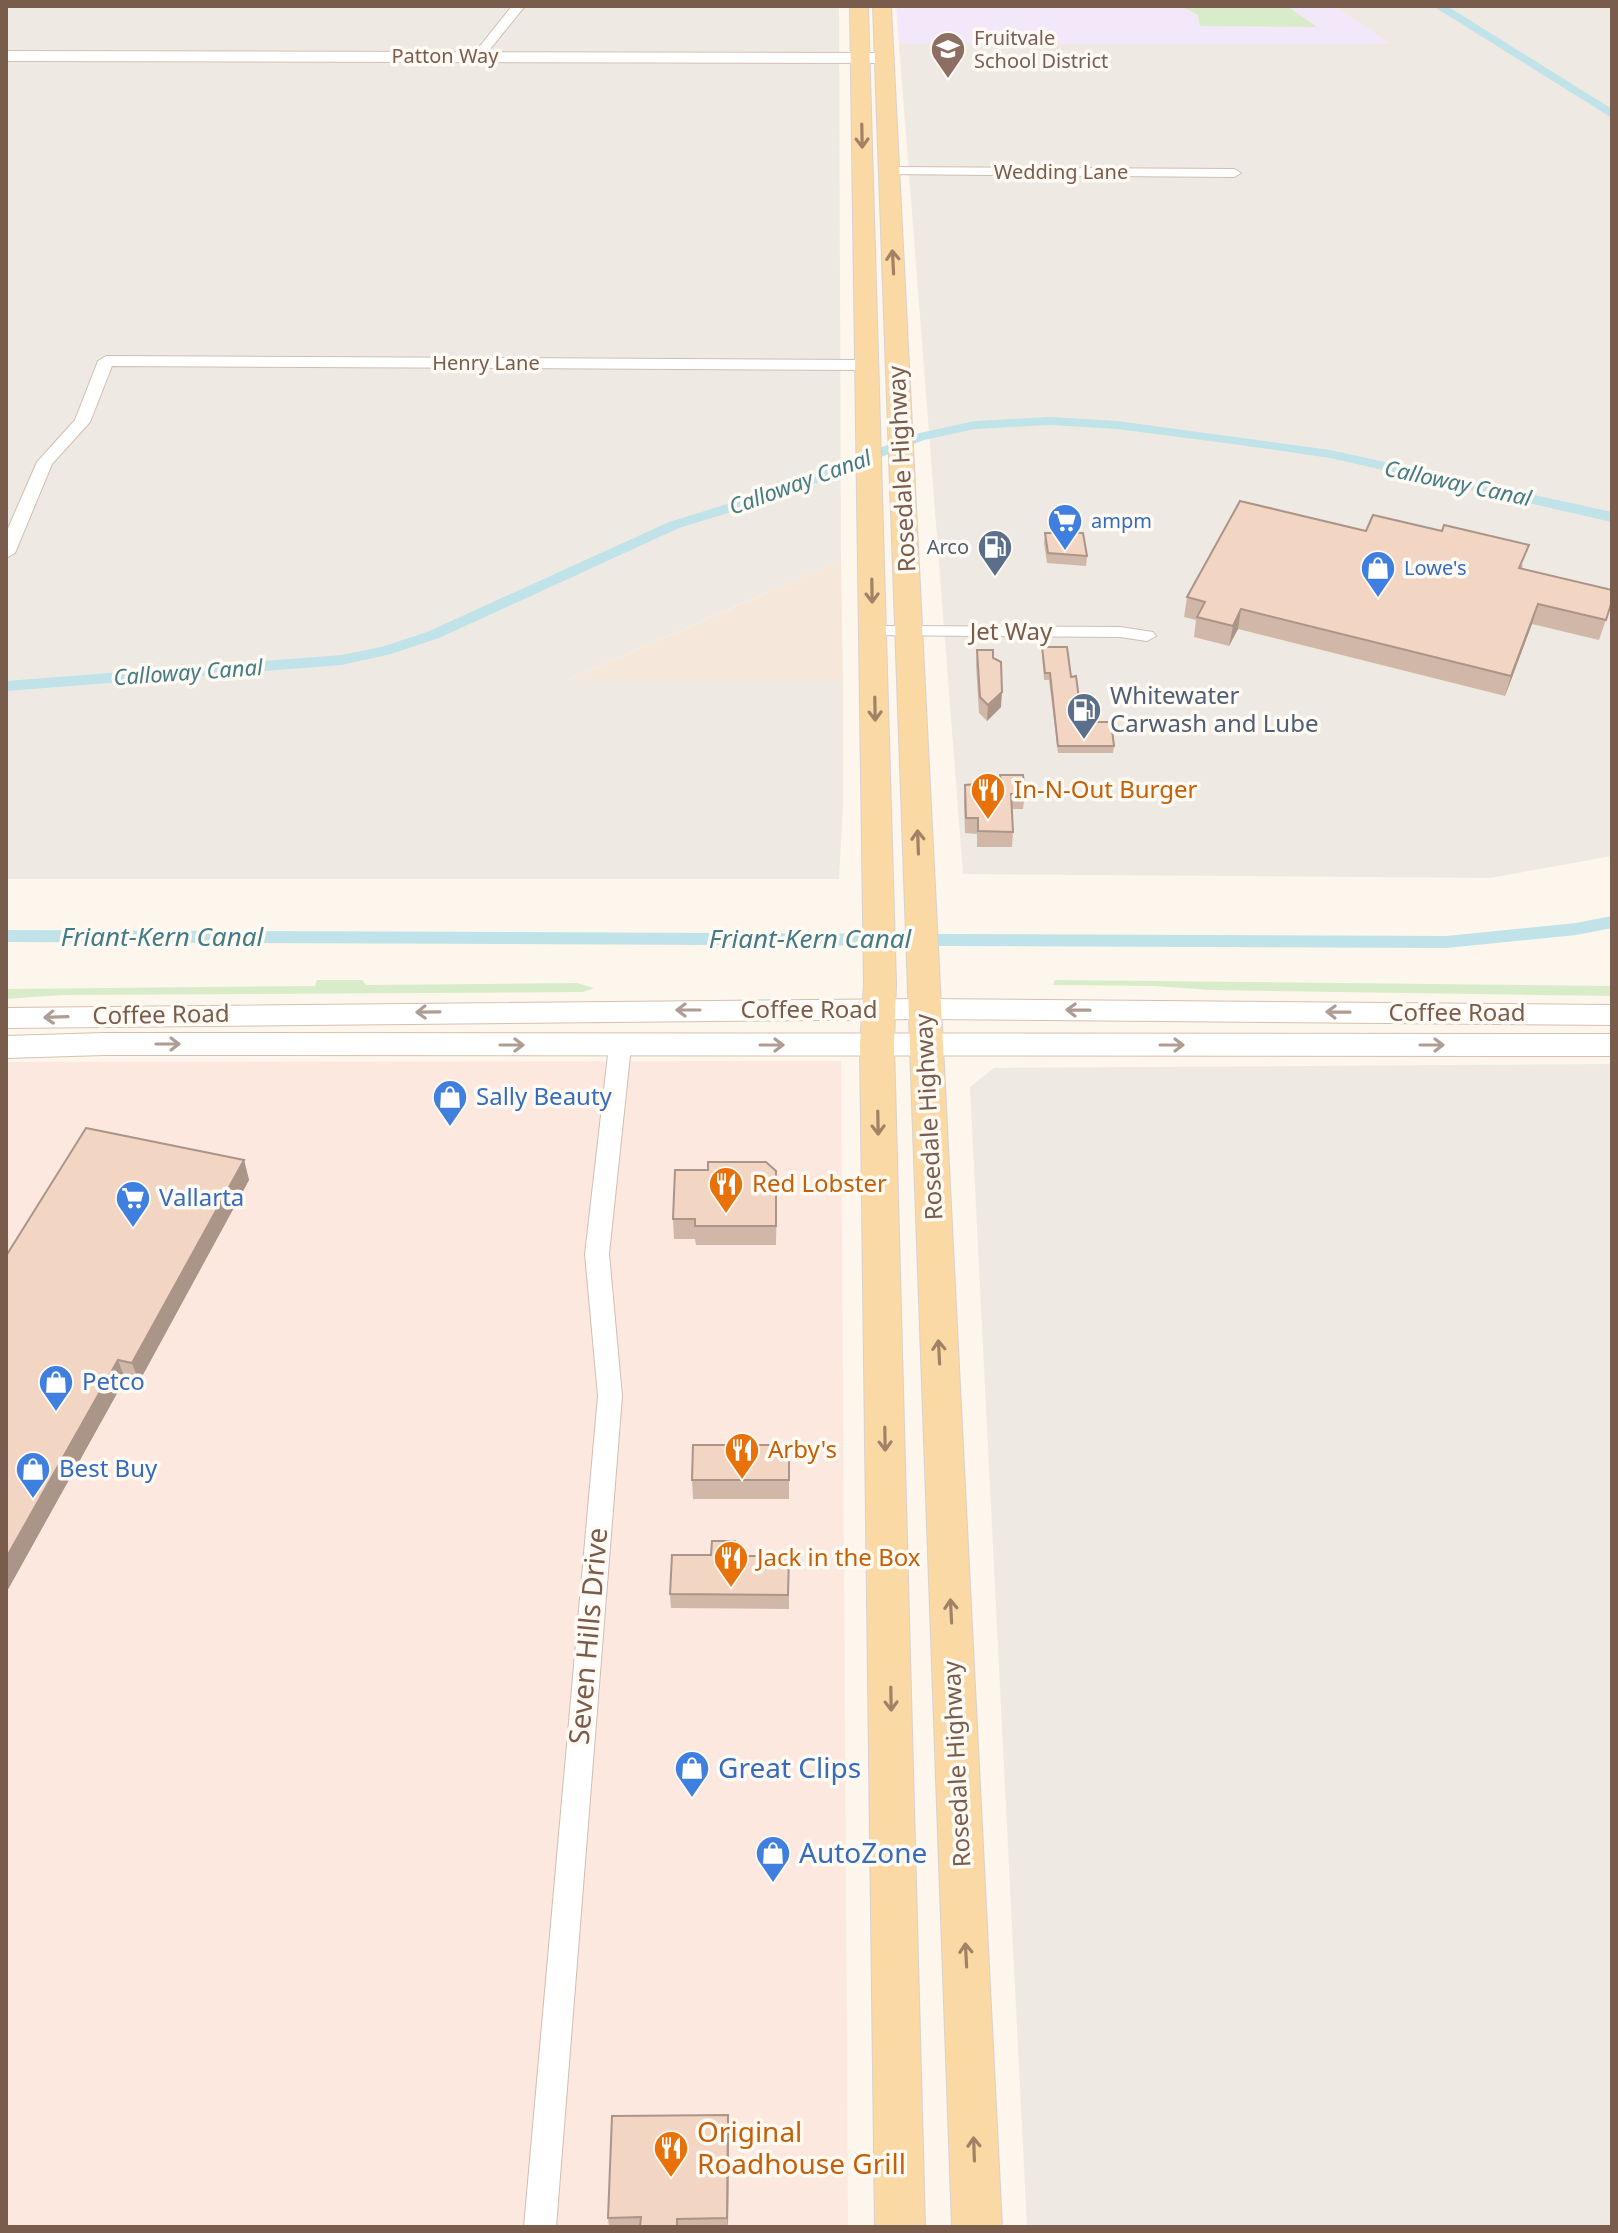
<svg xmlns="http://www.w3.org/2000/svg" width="1618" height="2233" font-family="'Noto Sans',sans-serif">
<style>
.residential{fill:#f5e8da}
.commercial{fill:#fde8e0}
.industrial{fill:#efe9e4}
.education{fill:#f3e8fa}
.green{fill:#d8ecc9}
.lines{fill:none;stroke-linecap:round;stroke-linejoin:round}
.canal{fill:#bfe3e8;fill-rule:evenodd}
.street-casing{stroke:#d1beb0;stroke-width:2}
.secondary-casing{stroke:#d6c0b0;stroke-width:2}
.primary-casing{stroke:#dad1cd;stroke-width:2}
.street{fill:#fff;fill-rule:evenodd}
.secondary{fill:#fff;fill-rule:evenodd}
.primary{fill:#fbd9a5;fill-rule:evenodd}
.wall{fill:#d1b7a8}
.shaded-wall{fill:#aa9588}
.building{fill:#f3d5c3;stroke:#aa9588;stroke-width:2}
.oneway{stroke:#a18267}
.oneway2{stroke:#af9d94}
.labels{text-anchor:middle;stroke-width:7;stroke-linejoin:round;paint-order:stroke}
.far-education-label{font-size:20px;fill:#785e54;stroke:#fffaf3;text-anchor:start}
.far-street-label{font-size:20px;fill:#7a5c4d;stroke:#fffaf3}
.far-shop-label{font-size:20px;fill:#366cbe;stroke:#fffaf3;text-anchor:start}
.far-service-label{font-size:20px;fill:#4e5e75;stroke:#fffaf3;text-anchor:end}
.far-water-label{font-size:22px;font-style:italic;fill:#437c86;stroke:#fffaf3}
.street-label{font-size:24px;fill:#7a5c4d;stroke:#fffaf3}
.service-label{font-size:24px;fill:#4e5e75;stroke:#fffaf3;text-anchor:start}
.food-label{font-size:24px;fill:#c56008;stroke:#fffaf3;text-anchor:start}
.shop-label{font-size:24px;fill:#366cbe;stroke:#fffaf3;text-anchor:start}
.water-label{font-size:26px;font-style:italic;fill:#437c86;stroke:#fffaf3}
.near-street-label{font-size:28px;fill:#7a5c4d;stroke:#fffaf3}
.near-shop-label{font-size:28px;fill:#366cbe;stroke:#fffaf3;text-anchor:start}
.near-food-label{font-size:28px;fill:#c56008;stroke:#fffaf3;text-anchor:start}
</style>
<rect width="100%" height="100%" fill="#fdf6ec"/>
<!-- residential -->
<path class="residential" d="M841 560 843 681H566Z"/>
<!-- commercial -->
<path class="commercial" d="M841 1061 848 2227H6V1062Z"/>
<!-- industrial -->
<path class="industrial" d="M6 6H839L841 560 568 680 843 681V806L839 879H6Z
M1334 6H1612V856L1490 878 963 874 899 44H1388Z
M1612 1064V2227H1027L970 1087 994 1068Z"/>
<!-- education -->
<path class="education" d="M896 6H1334L1390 44H899Z"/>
<!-- green -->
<path class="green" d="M1181 6H1287L1317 27 1200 26 1198 15Z
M317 980H362L366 985 577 983 594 988 583 992 62 995 6 999V989L315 986Z
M1055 980 1612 986V996L1210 990 1154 986 1053 985Z"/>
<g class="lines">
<!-- canal -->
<path class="canal" d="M1433 6H1447L1612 109V118Z
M1051 417 1117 421 1330 450 1612 512V522L1330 458 1240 445 1117 429 1051 425 975 429 924 440 786 495 679 528 439 638 391 654 342 665 6 691V681L342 655 381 647 427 632 669 522 776 489 915 434 975 421Z
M1612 916V928L1576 935 1446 948 6 942V930L1446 936 1576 923Z"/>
<!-- street casing -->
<g class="street-casing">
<path id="street" d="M512 6H525L482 59H474L472 56Z
M889 167 1234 169 1241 173 1234 177 884 174 882 171Z
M106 356 867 360 875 365 867 370 112 366 90 422 52 464 15 553 6 558V533L37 462 75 420 98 361Z
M874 626 1120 627 1153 632 1156 636 1147 641 1120 637 868 635 865 631 868 627Z
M620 1038 628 1041 631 1046 609 1254 622 1396 556 2227H524L598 1396 585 1254 609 1046 612 1041Z"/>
</g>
<!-- secondary casing -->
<g class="secondary-casing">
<path id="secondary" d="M6 51 885 53 894 58 885 63 6 61Z
M924 999 1612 1005V1025L924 1019 6 1028V1008Z
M104 1033 1612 1034V1056L104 1055 6 1058V1036Z"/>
</g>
<!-- primary casing -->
<g class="primary-casing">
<path id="primary" d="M850 6H868L896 984 894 1045 925 2227H875L860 1045 864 984Z
M873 6H891L1002 2227H952Z"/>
</g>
<!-- street -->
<use href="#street" class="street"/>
<!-- secondary -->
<use href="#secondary" class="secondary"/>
<!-- primary -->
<use href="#primary" class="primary"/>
</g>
<!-- wall -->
<path class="wall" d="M1366 531 1523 565 1522 569 1612 602 1599 640 1532 624 1505 696 1238 629 1229 646 1194 637 1196 620 1184 617 1187 597Z
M1045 533 1087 556 1086 566 1047 563 1044 543Z
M1042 647 1071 677 1082 722 1114 746 1113 753H1058L1049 680H1044L1042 654Z
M977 650 1001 707 987 721 979 713 976 665Z
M1000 775 1025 794 1023 809H1012L1013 832 1012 847H977V834L965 833 964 801 965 785 1000 782Z
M244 1160 249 1180 139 1382 125 1379 6 1593V1256Z
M777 1191 776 1245H696L695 1239H674L673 1219Z
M789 1445V1499H693L692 1480Z
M736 1556H789V1609L671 1608 670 1594Z
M729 2129 728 2227H609L608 2218Z"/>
<!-- shaded-wall -->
<path class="shaded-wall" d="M1538 604 1532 624 1505 696 1511 676Z
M1241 609 1238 629 1229 646 1233 626Z
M1002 692 1001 707 987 721 988 705Z
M244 1160 249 1180 139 1382 132 1363Z
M118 1360 125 1379 6 1593V1558Z
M728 2115 729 2129 728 2227 727 2218Z"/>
<!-- building -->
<path class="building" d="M1240 501 1366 531 1373 515 1442 531 1444 525 1529 545 1519 568 1612 590V601L1606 620 1538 604 1511 676 1241 609 1233 626 1197 617 1205 602 1187 597Z
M1045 533H1083L1087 556 1048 553Z
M1042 647H1067L1071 677 1076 676 1082 722H1111L1114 746H1058L1050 673H1045Z
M977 650H993V658L1001 662 1002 692 988 705 980 697Z
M1000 775H1023L1025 794H1011L1013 832 978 831V818H966L965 785 1001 782Z
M86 1128 244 1160 132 1363 118 1360 6 1558V1256Z
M708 1162H766L776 1171V1226H695V1219H673L675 1170H708Z
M693 1445H789V1480H692Z
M712 1541H735V1556H789L788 1595 670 1594 672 1555H711Z
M728 2115 727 2218 677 2219V2227H640L641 2217 608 2218 612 2116Z"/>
<!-- one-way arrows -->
<defs><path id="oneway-shaft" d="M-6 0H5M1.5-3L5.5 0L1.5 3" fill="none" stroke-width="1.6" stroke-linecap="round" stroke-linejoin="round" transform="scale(2)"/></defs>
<g class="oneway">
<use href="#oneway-shaft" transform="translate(862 136) rotate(89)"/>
<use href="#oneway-shaft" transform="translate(893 262) rotate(-93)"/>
<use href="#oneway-shaft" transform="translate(872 591) rotate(89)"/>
<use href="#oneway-shaft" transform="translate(875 709) rotate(89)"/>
<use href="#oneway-shaft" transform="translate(918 842) rotate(-92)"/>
<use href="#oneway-shaft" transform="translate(878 1123) rotate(89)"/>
<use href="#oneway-shaft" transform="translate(939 1352) rotate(-93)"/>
<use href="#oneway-shaft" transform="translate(885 1439) rotate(89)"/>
<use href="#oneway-shaft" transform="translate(951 1611) rotate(-93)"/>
<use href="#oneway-shaft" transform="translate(891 1699) rotate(89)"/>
<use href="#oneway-shaft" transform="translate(966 1955) rotate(-93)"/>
<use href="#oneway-shaft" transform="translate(974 2149) rotate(-92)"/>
</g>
<g class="oneway2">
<use href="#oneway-shaft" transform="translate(688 1010) rotate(180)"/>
<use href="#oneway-shaft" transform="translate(1078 1010) rotate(-179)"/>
<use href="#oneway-shaft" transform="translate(428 1012) rotate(179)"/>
<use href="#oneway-shaft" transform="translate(1338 1012) rotate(-179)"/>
<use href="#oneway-shaft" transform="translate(56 1017) rotate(178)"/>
<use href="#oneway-shaft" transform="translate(168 1044)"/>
<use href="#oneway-shaft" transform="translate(512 1045)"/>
<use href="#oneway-shaft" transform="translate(772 1045)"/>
<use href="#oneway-shaft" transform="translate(1172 1045)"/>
<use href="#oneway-shaft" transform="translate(1432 1045)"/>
</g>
<!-- icons -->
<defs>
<g id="school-pin" transform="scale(1.8)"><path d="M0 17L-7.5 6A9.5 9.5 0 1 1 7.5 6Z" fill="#8d6e63" stroke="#fffaf3"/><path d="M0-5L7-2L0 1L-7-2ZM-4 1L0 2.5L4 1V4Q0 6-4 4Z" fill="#fff"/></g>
<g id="supermarket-pin" transform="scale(1.8)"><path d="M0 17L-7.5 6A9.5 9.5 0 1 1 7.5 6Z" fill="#3f7fe0" stroke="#fffaf3"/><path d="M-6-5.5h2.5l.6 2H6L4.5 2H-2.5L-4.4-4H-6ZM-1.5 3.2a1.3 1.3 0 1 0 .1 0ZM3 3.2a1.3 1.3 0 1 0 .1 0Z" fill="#fff"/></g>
<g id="fuel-pin" transform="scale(1.8)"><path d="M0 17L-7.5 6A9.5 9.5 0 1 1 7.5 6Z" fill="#5c6f8a" stroke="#fffaf3"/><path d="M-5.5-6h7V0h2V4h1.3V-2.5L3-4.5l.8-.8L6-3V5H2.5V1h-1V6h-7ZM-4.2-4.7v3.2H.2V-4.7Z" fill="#fff"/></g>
<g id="shop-pin" transform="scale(1.8)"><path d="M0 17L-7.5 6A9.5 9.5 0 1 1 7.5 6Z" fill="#3f7fe0" stroke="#fffaf3"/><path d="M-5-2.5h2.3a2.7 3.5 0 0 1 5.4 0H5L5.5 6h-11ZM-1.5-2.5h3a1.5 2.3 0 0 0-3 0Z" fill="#fff"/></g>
<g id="restaurant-pin" transform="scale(1.8)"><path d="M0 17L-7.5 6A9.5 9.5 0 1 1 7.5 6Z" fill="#e8710a" stroke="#fffaf3"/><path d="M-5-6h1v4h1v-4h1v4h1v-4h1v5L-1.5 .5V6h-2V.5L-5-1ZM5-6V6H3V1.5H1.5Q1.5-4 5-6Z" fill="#fff"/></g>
</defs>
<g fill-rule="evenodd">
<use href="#school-pin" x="948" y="49"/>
<use href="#supermarket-pin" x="1065" y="521"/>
<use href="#fuel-pin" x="995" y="547"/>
<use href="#shop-pin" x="1378" y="568"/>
<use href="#fuel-pin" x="1084" y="710"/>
<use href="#restaurant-pin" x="988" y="790"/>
<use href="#shop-pin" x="450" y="1097"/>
<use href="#restaurant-pin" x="726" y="1184"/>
<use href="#supermarket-pin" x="133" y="1198"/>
<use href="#shop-pin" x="56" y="1382"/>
<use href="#restaurant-pin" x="742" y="1450"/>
<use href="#shop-pin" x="33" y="1469"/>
<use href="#restaurant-pin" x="731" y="1558"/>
<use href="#shop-pin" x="692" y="1768"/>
<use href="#shop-pin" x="773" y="1853"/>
<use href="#restaurant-pin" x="671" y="2148"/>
</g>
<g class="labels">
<!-- far-education labels -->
<g class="far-education-label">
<text x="974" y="45">Fruitvale<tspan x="974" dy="23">School District</tspan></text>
</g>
<!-- far-street labels -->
<g class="far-street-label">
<text x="445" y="63">Patton Way</text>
<text x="1061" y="179">Wedding Lane</text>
<text x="486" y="370">Henry Lane</text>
</g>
<!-- far-shop labels -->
<g class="far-shop-label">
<text x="1091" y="528">ampm</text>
<text x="1404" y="575">Lowe's</text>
</g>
<!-- far-service labels -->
<g class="far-service-label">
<text x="969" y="554">Arco</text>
</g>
<!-- far-water labels -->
<g class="far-water-label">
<text transform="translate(800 482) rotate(-20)" y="8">Calloway Canal</text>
<text transform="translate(1458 483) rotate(12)" y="8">Calloway Canal</text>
<text transform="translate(188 672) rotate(-4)" y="8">Calloway Canal</text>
</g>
<!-- street labels -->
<g class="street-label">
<text transform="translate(902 469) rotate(-93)" y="8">Rosedale Highway</text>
<text x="1011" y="640">Jet Way</text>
<text x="809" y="1018">Coffee Road</text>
<text x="1457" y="1021">Coffee Road</text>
<text transform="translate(161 1015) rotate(-1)" y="8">Coffee Road</text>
<text transform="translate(929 1117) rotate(-93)" y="8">Rosedale Highway</text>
<text transform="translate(957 1764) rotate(-93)" y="8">Rosedale Highway</text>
</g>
<!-- service labels -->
<g class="service-label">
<text x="1110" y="704">Whitewater<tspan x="1110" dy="28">Carwash and Lube</tspan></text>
</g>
<!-- food labels -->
<g class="food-label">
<text x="1014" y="798">In-N-Out Burger</text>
<text x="752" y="1192">Red Lobster</text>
<text x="768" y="1458">Arby's</text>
<text x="757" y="1566">Jack in the Box</text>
</g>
<!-- shop labels -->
<g class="shop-label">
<text x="476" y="1105">Sally Beauty</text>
<text x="159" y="1206">Vallarta</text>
<text x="82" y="1390">Petco</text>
<text x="59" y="1477">Best Buy</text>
</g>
<!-- water labels -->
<g class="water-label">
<text x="162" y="946">Friant-Kern Canal</text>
<text x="810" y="948">Friant-Kern Canal</text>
</g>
<!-- near-street labels -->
<g class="near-street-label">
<text transform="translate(588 1636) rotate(-85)" y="10">Seven Hills Drive</text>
</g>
<!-- near-shop labels -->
<g class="near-shop-label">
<text x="718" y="1778">Great Clips</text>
<text x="799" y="1863">AutoZone</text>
</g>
<!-- near-food labels -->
<g class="near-food-label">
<text x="697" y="2142">Original<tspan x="697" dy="32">Roadhouse Grill</tspan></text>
</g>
</g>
<!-- border -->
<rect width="1618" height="2233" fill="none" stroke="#7a5c4d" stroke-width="16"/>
</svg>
